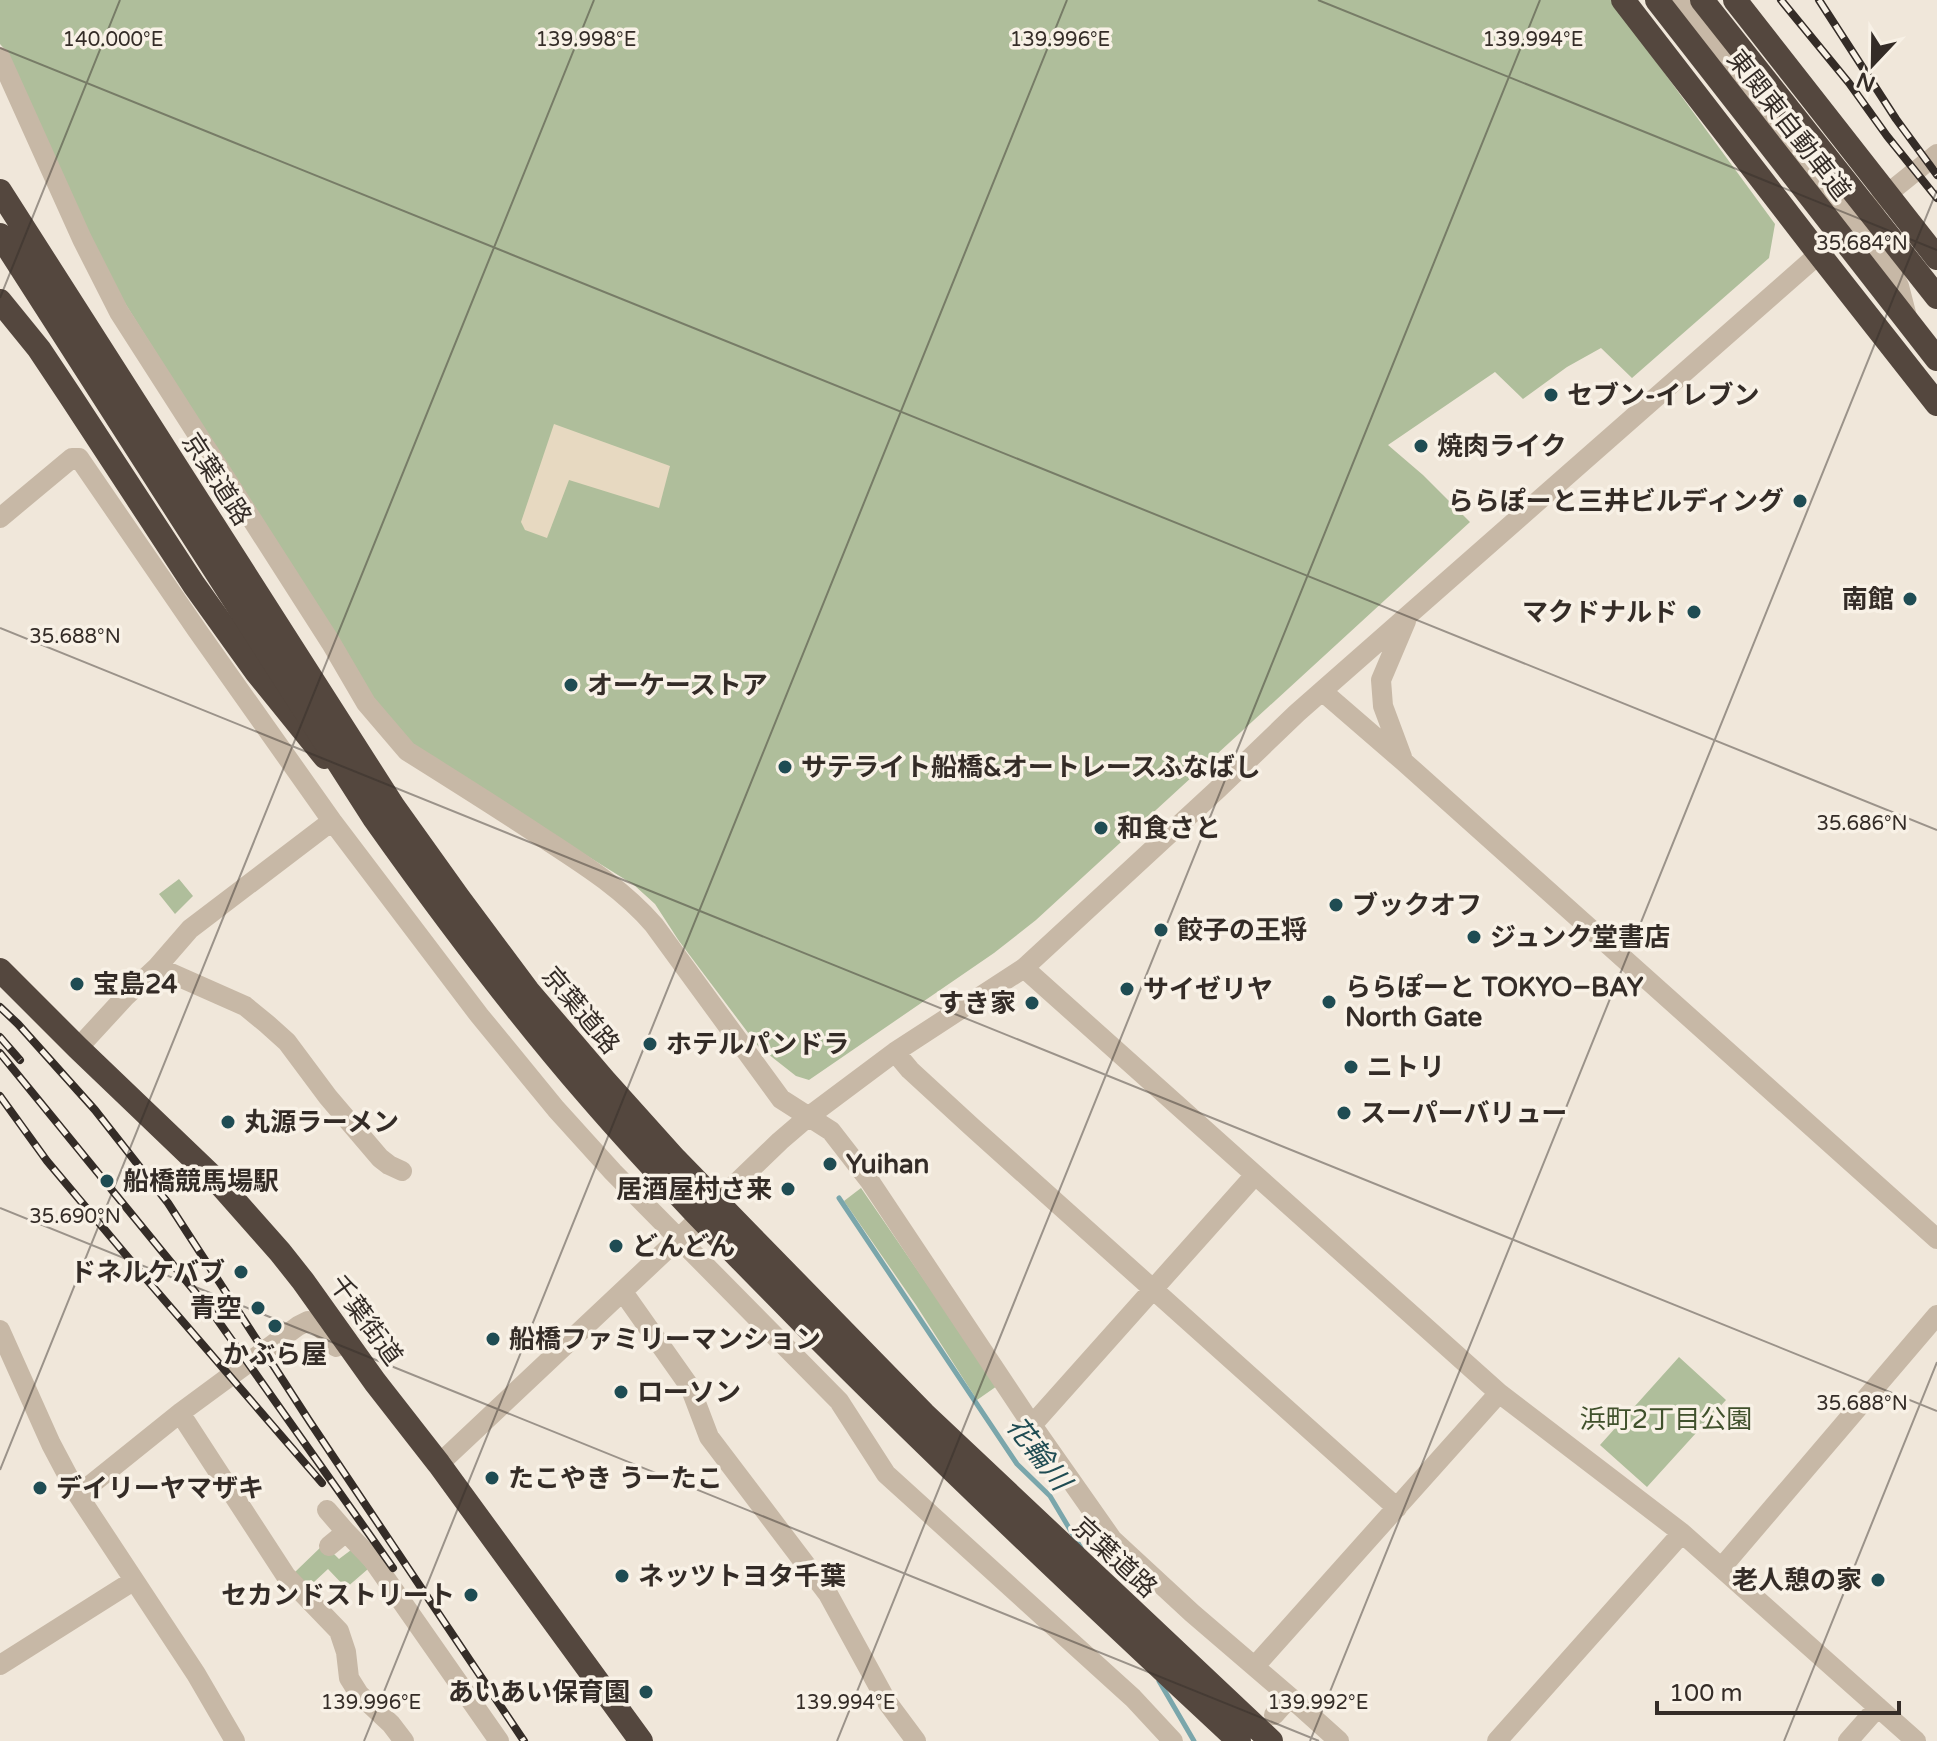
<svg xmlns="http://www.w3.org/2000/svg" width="1937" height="1741" font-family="'Varela Round','Noto Sans JP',sans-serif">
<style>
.green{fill:#afbe9b}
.plaza{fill:#e7d9c1}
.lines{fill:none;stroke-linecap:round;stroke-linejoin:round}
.stream{stroke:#7aa6ab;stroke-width:5}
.minor{stroke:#c7b8a6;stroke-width:20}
.highway{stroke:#54473e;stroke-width:24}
.rail-casing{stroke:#342c27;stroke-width:8}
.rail{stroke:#f8f1e6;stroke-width:5;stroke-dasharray:15;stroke-linecap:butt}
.highway-bridge{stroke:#54473e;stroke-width:24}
.ticks{fill:none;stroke:#342c27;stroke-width:2;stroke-opacity:0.45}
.poi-dot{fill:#1f4c53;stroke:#f8f1e6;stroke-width:3}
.labels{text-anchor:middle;stroke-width:7;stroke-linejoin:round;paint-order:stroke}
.street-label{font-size:26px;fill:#342c27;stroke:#f8f1e6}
.poi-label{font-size:26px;font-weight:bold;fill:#342c27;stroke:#f8f1e6;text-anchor:start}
.park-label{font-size:26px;fill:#40512c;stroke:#f8f1e6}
.water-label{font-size:28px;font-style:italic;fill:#1f4c53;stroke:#f8f1e6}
.ticks-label{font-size:20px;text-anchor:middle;fill:#342c27;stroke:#f8f1e6;stroke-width:7;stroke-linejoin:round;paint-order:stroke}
</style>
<rect width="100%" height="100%" fill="#f0e7da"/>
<!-- green -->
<path class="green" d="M0 0H1611L1775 224 1769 258 1632 378 1601 348 1567 367 1523 399 1495 372 1388 445 1423 475 1470 522 1036 920 994 953 809 1080 796 1076 758 1046 679 941 655 904 634 885 431 759 409 742 382 713 106 273 7 52 0 44Z
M179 879 193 896 175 914 159 894Z
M861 1188 997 1386 977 1400 916 1305 844 1201Z
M1679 1357 1726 1400 1647 1487 1600 1445Z
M324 1544 339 1559 351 1550 368 1569 346 1588 328 1569 314 1582 311 1580 306 1584 295 1572Z"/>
<!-- plaza -->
<path class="plaza" d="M554 424 670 466 659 508 569 480 547 538 525 530 521 522Z"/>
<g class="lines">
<!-- stream -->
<path class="stream" d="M839 1198 1017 1464 1050 1496 1081 1548
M1159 1681 1194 1741"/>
<!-- minor -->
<path class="minor" d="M1681 0 1895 278 1899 286 1907 317
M0 57 82 239 119 312 331 643 366 703 407 751C453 780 498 808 543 838 583 864 623 889 654 925L781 1099 831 1131 869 1180 1032 1425 1112 1539 1192 1613 1290 1697 1339 1741
M0 518 72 458H79L197 630 332 821 479 1015 556 1109 613 1172 839 1401 886 1474 1133 1698 1173 1741
M1322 691 1403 761 1937 1239
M1402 757 1383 706 1381 680 1406 621
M157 967 245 1006 267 1024 287 1042 328 1097 380 1158 389 1165 402 1171
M1024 968 1499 1393 1682 1533 1916 1741
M78 1048 125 997 157 967 190 929 332 821
M895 1052 910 1070 972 1127 1397 1508
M623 1292 690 1387 709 1437 828 1594 887 1702 916 1741
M0 1330 51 1444 78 1495 196 1674 235 1741
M180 1413 286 1576 339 1631 346 1652 349 1678 359 1694 391 1724 404 1741
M1032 1425 1255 1175
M439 1464 678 1239 780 1141 808 1117 895 1052 1024 968 1218 789 1297 713 1886 195 1937 154
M78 1495 180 1413 298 1326 308 1321C322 1326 328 1335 336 1347
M327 1510 346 1532 372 1559 499 1741
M329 1546 346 1532
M1722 1567 1937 1315
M0 1665 133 1581
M1255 1666 1499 1393
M1274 1715 1290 1697
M1497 1741 1682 1533
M1848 1741 1878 1707"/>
<!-- highway -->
<path class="highway" d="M1623 0 1819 254 1937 404
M1735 0 1937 258
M0 301 39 349 71 397 194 585 257 673 325 757
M0 970 78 1048 219 1183 280 1252 303 1281 375 1382 439 1464 641 1741"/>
<!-- rail casing -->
<g class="rail-casing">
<path id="rail" d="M1781 0 1849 83 1887 136 1937 198
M1819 0 1896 119 1937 175
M0 1007 18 1024 95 1110 168 1203 310 1422 524 1741
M0 1037 20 1060
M0 1053 214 1315 393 1568
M0 1096 47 1161 147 1280 322 1483"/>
</g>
<!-- rail -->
<use href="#rail" class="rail"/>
<!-- highway-bridge -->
<path class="highway-bridge" d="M1657 0 1937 359
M1702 0 1937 297
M0 191 393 806 458 897 528 991 605 1081 675 1159 924 1414 1271 1741
M0 235 374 818C442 914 511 1006 588 1095 663 1182 744 1263 825 1345 960 1480 1099 1611 1239 1741"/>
</g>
<!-- ticks -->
<path class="ticks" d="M1318 0 1937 250M0 48 1937 830M0 298 120 0M0 628 1937 1411M0 1208 1319 1741M0 1470 594 0M364 1741 1067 0M837 1741 1540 0M1310 1741 1937 190M1784 1741 1937 1362"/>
<!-- markers -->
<g class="poi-dot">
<circle cx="1551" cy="395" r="8"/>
<circle cx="1421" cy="446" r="8"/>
<circle cx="1800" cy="501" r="8"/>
<circle cx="1910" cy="599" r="8"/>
<circle cx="1694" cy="612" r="8"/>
<circle cx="571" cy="685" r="8"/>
<circle cx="785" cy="767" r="8"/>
<circle cx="1101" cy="828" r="8"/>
<circle cx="1336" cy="905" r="8"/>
<circle cx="1161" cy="930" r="8"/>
<circle cx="1474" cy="937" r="8"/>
<circle cx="77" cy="984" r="8"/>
<circle cx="1127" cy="989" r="8"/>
<circle cx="1329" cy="1002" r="8"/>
<circle cx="1032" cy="1003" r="8"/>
<circle cx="650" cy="1044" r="8"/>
<circle cx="1351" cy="1067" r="8"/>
<circle cx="1344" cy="1113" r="8"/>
<circle cx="228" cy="1122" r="8"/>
<circle cx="830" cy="1164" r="8"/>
<circle cx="107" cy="1181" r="8"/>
<circle cx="788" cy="1189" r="8"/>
<circle cx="616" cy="1246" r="8"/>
<circle cx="241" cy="1272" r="8"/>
<circle cx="258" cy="1308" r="8"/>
<circle cx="275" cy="1326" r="8"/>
<circle cx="493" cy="1339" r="8"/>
<circle cx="621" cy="1392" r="8"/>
<circle cx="492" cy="1478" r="8"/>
<circle cx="40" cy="1488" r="8"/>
<circle cx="622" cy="1576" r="8"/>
<circle cx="1878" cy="1580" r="8"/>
<circle cx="471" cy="1595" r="8"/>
<circle cx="646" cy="1692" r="8"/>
</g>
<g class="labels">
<!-- street labels -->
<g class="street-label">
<text transform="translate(1789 125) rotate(52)" y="9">東関東自動車道</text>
<text transform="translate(217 479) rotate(57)" y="9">京葉道路</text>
<text transform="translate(581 1010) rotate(50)" y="9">京葉道路</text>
<text transform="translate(366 1320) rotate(54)" y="9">千葉街道</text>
<text transform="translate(1115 1557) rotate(43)" y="9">京葉道路</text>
</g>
<!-- poi labels -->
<g class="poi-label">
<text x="1567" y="404">セブン-イレブン</text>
<text x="1437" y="455">焼肉ライク</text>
<text x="1784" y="510" text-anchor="end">ららぽーと三井ビルディング</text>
<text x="1894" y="608" text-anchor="end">南館</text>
<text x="1678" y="621" text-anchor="end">マクドナルド</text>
<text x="587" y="694">オーケーストア</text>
<text x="801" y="776">サテライト船橋&amp;オートレースふなばし</text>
<text x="1117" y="837">和食さと</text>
<text x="1352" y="914">ブックオフ</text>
<text x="1177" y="939">餃子の王将</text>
<text x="1490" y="946">ジュンク堂書店</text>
<text x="93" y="993">宝島24</text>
<text x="1345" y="996">ららぽーと TOKYO−BAY<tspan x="1345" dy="30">North Gate</tspan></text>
<text x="1143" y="998">サイゼリヤ</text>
<text x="1016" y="1012" text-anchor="end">すき家</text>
<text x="666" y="1053">ホテルパンドラ</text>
<text x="1367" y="1076">ニトリ</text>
<text x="1360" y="1122">スーパーバリュー</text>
<text x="244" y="1131">丸源ラーメン</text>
<text x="846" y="1173">Yuihan</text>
<text x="123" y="1190">船橋競馬場駅</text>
<text x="772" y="1198" text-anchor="end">居酒屋村さ来</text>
<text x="632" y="1255">どんどん</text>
<text x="225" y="1281" text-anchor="end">ドネルケバブ</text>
<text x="242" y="1317" text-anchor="end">青空</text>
<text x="509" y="1348">船橋ファミリーマンション</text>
<text x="275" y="1363" text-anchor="middle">かぶら屋</text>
<text x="637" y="1401">ローソン</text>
<text x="508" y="1487">たこやき うーたこ</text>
<text x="56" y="1497">デイリーヤマザキ</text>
<text x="638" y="1585">ネッツトヨタ千葉</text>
<text x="1862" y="1589" text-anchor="end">老人憩の家</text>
<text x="455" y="1604" text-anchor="end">セカンドストリート</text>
<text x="630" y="1701" text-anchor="end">あいあい保育園</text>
</g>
<!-- park labels -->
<g class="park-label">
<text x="1666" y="1428">浜町2丁目公園</text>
</g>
<!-- water labels -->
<g class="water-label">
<text transform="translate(1039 1453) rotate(52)" y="10">花輪川</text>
</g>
</g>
<g class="ticks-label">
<text x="586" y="46">139.998°E</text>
<text x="113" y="46">140.000°E</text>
<text x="1060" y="46">139.996°E</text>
<text x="1533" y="46">139.994°E</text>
<text x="1862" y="250">35.684°N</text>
<text x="75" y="643">35.688°N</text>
<text x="1862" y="830">35.686°N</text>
<text x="75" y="1223">35.690°N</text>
<text x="1862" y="1410">35.688°N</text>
<text x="371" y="1709">139.996°E</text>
<text x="845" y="1709">139.994°E</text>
<text x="1318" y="1709">139.992°E</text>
</g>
<!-- north arrow -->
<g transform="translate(1873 64) rotate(202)" stroke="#f8f1e6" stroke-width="6" paint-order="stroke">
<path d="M0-6L14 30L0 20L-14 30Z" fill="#342c27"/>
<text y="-12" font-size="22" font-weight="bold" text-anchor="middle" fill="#342c27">N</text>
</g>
<!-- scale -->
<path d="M1657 1701v12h242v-12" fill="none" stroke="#342c27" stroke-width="4"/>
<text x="1669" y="1701" font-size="24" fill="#342c27" stroke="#f8f1e6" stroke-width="6" paint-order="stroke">100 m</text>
</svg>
